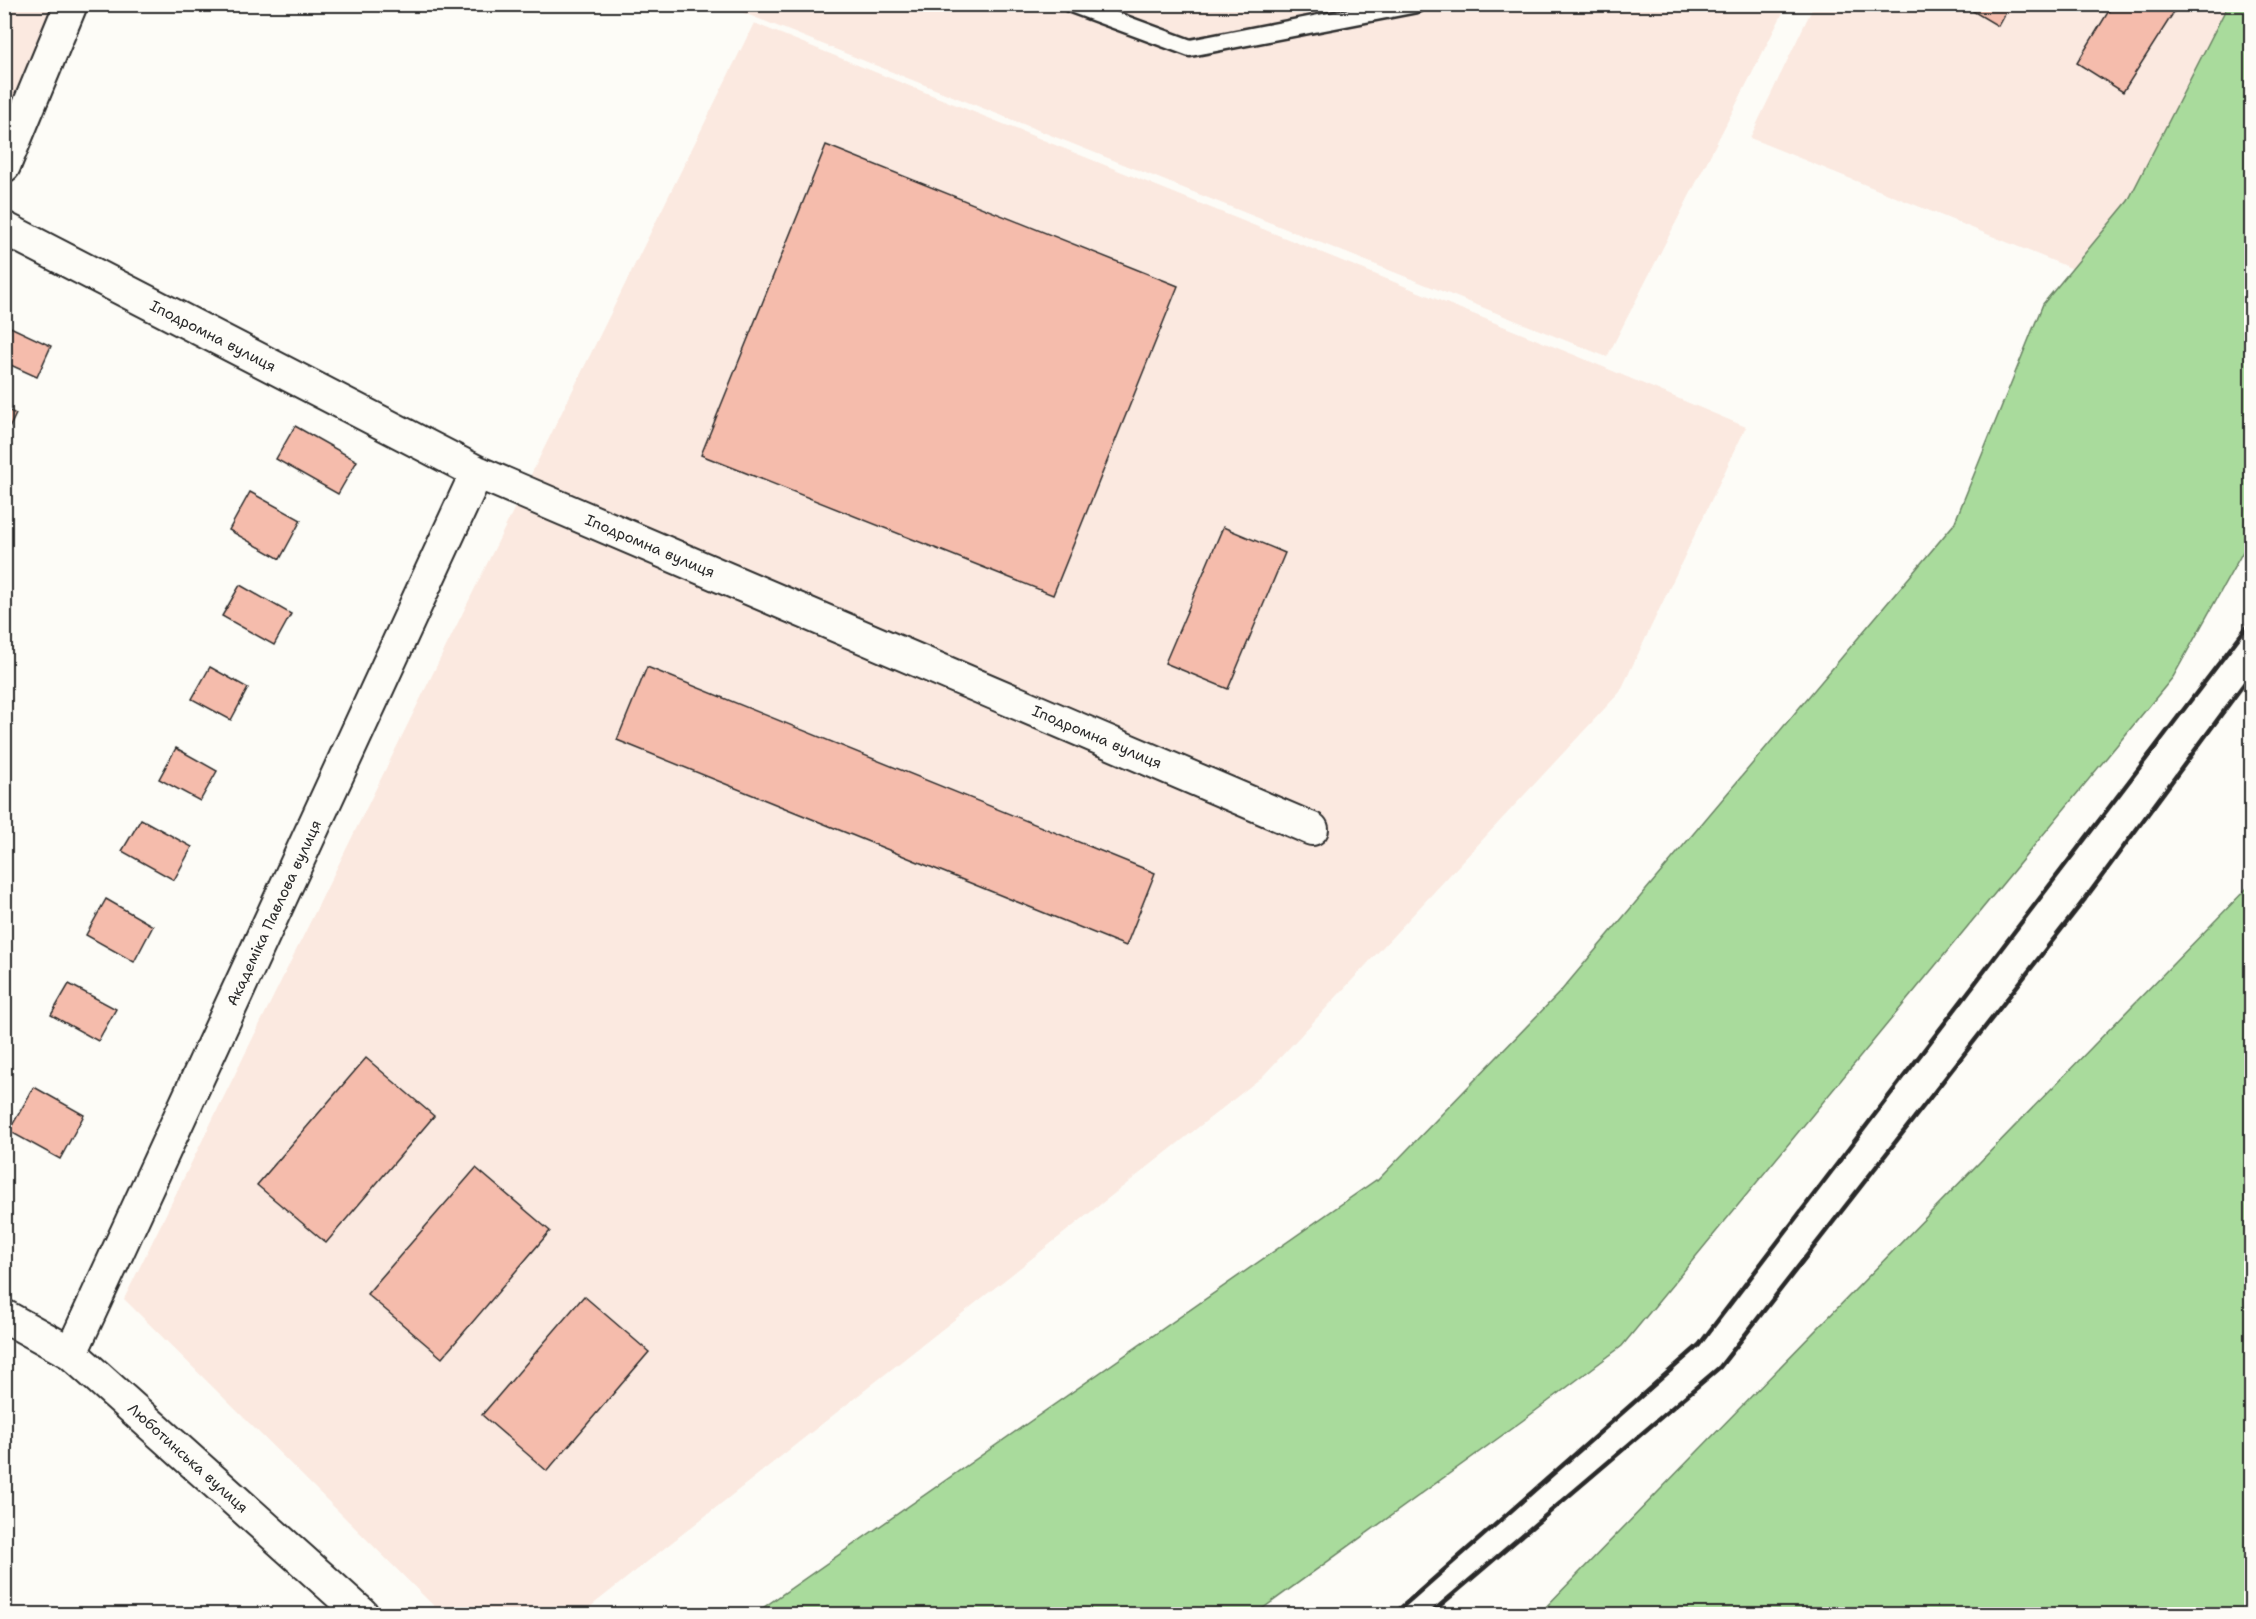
<svg xmlns="http://www.w3.org/2000/svg" width="2256" height="1619" font-family="'Shantell Sans',sans-serif">
<style>
.built{fill:#fbe9e0}
.green{fill:#a9db9c;stroke:#6a8364;stroke-width:1.5}
.building{fill:#f5bcac;stroke:#2b2b2b;stroke-width:1.5}
.lines{fill:none;stroke-linecap:round;stroke-linejoin:round}
.lane-casing{stroke:#2b2b2b;stroke-width:21}
.street-casing{stroke:#2b2b2b;stroke-width:36}
.lane{stroke:#fdfcf7;stroke-width:16}
.street{stroke:#fdfcf7;stroke-width:32}
.rail{stroke:#2b2b2b;stroke-width:4.5}
.labels{text-anchor:middle;stroke-width:4.5;stroke-linejoin:round;paint-order:stroke}
.street-label{font-size:15px;fill:#2b2b2b;stroke:#fdfcf7}
</style>
<rect width="100%" height="100%" fill="#fdfcf7"/>
<filter id="ink" filterUnits="userSpaceOnUse"><feTurbulence type="fractalNoise" baseFrequency=".0167" numOctaves="2"/><feDisplacementMap in="SourceGraphic" scale="12" xChannelSelector="R" yChannelSelector="G"/><feConvolveMatrix kernelMatrix="1 2 1 2 8 2 1 2 1" color-interpolation-filters="sRGB"/></filter>
<g filter="url(#ink)">
<!-- built -->
<path class="built" d="M5 5H71L5 166Z
M724 5H1787L1607 357Z
M1814 5H2229L2105 282 1750 138Z
M754 23 1577 356 1746 427 1620 692 1262 1077 581 1614H442L124 1299Z"/>
<!-- green -->
<path class="green" d="M2228 5H2252L2251 537 2173 677 1622 1346 1522 1421 1255 1614H754L1376 1180 1377 1181 1561 991 1954 524 2043 304 2128 201Z
M2251 884V1614H1539Z"/>
<!-- building -->
<path class="building" d="M1961 4H2010L1998 26Z
M2113 4H2179L2123 92 2077 63Z
M826 145 1178 286 1053 595 701 455Z
M6 325 51 346 37 377 4 362Z
M4 408 16 414 4 439Z
M295 426 357 461 338 494 276 459Z
M250 492 301 520 280 559 229 530Z
M1223 527 1285 553 1228 689 1165 663Z
M240 585 291 614 274 645 222 616Z
M210 667 248 688 231 720 192 699Z
M647 667 1155 873 1126 946 617 740Z
M176 748 217 771 200 801 159 779Z
M141 819 192 847 174 880 122 851Z
M106 899 153 926 134 962 86 935Z
M69 984 116 1009 98 1041 51 1015Z
M366 1058 434 1116 326 1243 257 1185Z
M34 1087 84 1115 60 1159 9 1131Z
M476 1168 550 1231 442 1358 367 1294Z
M584 1296 649 1352 547 1471 482 1415Z"/>
<g class="lines">
<!-- lane casing -->
<g class="lane-casing">
<path id="lane" d="M1071 4 1190 48 1417 4"/>
</g>
<!-- street casing -->
<g class="street-casing">
<path id="street" d="M4 166 71 4
M4 228 477 472 1312 829
M4 1316 71 1353 362 1614
M71 1353 477 472"/>
</g>
<!-- lane -->
<use href="#lane" class="lane"/>
<!-- street -->
<use href="#street" class="street"/>
<!-- rail -->
<path class="rail" d="M1394 1614 1699 1345 2252 620
M1430 1614 1720 1367 2085 899 2252 673"/>
</g>
</g>
<g class="labels">
<!-- street labels -->
<g class="street-label">
<text transform="translate(213 336) rotate(27)" y="5">Іподромна вулиця</text>
<text transform="translate(650 546) rotate(23)" y="5">Іподромна вулиця</text>
<text transform="translate(1097 737) rotate(23)" y="5">Іподромна вулиця</text>
<text transform="translate(274 913) rotate(-65)" y="5">Академіка Павлова вулиця</text>
<text transform="translate(188 1458) rotate(42)" y="5">Люботинська вулиця</text>
</g>
</g>
<!-- margin -->
<rect width="2256" height="1619" fill="none" stroke="#fdfcf7" stroke-width="24"/>
<rect x="12" y="12" width="2232" height="1595" fill="none" stroke="#2b2b2b" stroke-width="2" filter="url(#ink)"/>
</svg>
